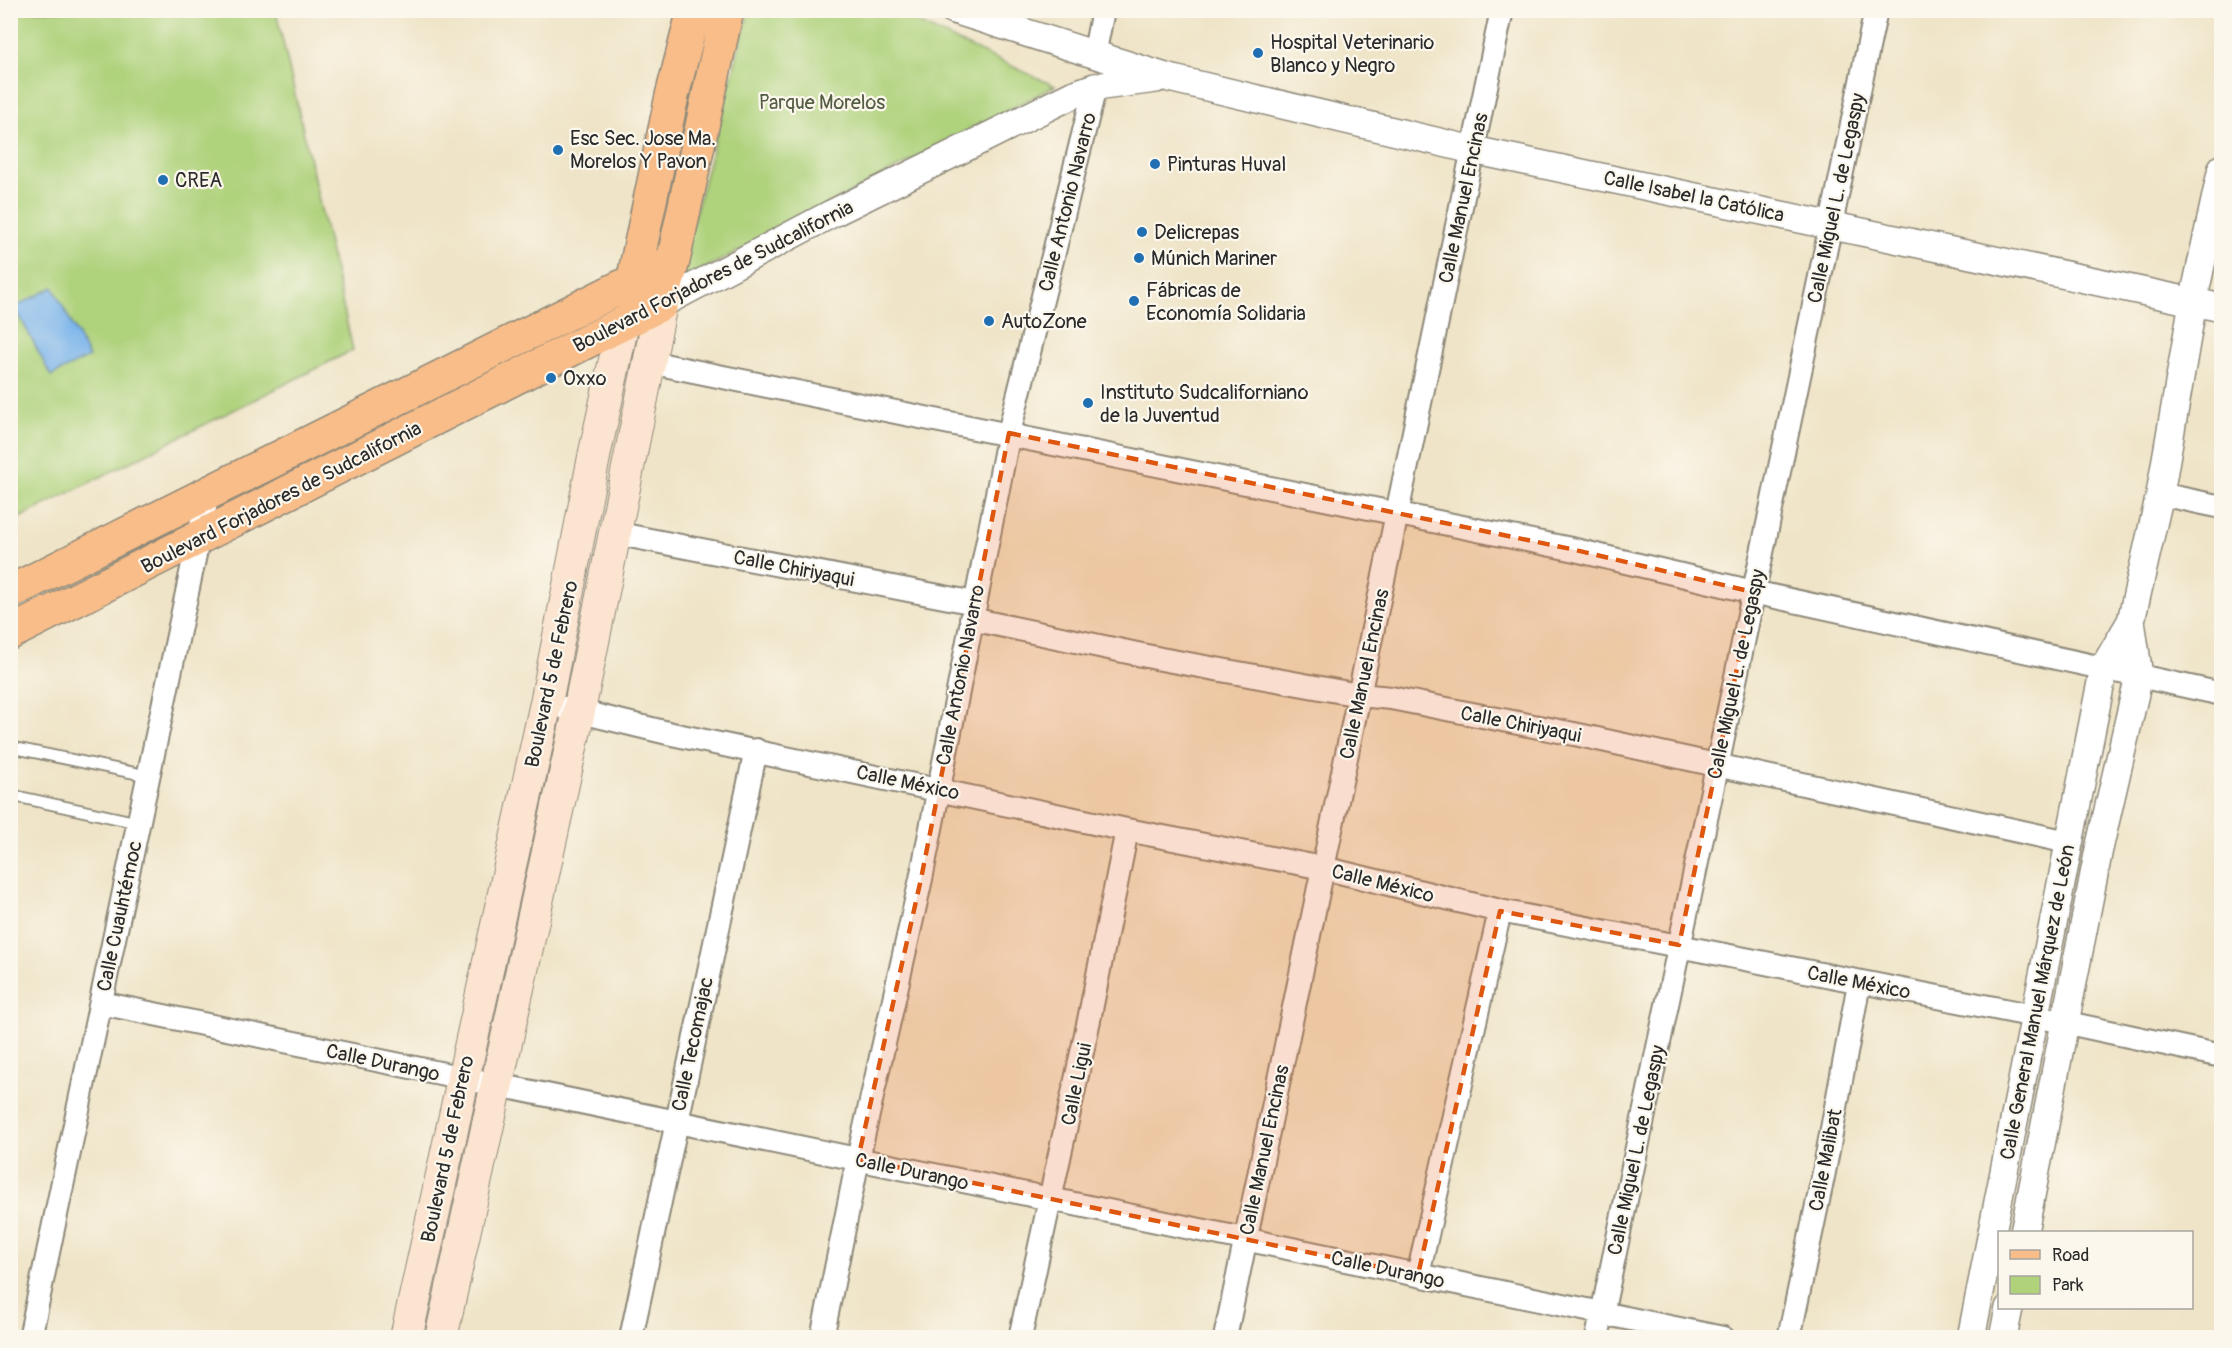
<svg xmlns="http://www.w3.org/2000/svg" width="2232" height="1348" font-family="Pangolin,sans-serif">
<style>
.green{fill:#afd27b;stroke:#6d7e53;stroke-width:1.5}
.water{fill:#7ab4eb;stroke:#52708b;stroke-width:1.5}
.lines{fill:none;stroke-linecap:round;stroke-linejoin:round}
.service-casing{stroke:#8d8879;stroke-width:14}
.minor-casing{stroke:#8d8879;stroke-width:26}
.tertiary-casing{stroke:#8d8879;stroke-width:30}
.secondary-casing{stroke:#8d8879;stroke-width:34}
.primary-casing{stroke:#8d8879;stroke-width:36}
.service{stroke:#fff;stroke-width:10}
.minor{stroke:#fff;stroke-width:22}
.tertiary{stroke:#fff;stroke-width:27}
.secondary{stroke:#fce5d0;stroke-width:32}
.primary{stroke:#f8bd89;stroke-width:33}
.marked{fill:#df570e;fill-opacity:0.2;stroke:#df570e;stroke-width:4.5;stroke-dasharray:12 8;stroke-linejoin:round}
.poi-dot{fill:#1f6fb2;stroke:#fbf7ec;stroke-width:2}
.labels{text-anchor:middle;stroke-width:4.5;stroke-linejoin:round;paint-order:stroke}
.poi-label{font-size:20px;fill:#2b2b2b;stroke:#fbf7ec;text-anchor:start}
.park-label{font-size:20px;fill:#535d43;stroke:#fbf7ec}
.street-label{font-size:20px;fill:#2b2b2b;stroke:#fbf7ec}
</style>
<rect width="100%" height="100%" fill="#fbf7ec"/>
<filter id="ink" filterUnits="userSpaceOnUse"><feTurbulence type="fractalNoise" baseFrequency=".0167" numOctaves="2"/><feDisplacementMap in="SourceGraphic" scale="12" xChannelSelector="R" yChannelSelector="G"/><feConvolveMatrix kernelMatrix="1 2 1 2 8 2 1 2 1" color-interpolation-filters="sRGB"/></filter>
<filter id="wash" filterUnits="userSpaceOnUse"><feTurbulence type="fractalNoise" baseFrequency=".008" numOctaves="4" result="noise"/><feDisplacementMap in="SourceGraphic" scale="24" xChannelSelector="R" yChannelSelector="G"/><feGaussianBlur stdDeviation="1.35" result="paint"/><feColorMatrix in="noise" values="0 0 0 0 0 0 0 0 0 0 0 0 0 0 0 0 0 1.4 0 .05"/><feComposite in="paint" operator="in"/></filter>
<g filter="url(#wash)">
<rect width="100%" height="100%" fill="#efe4c7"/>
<!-- green -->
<path class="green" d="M11 11H276L353 350 11 522Z
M749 11H892L1055 86 677 283Z"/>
<!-- water -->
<path class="water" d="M53 287 89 357 51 376 15 307Z"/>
</g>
<g filter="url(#ink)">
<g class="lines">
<!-- service casing -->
<g class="service-casing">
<path id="service" d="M10 747 149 776
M10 795 139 823"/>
</g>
<!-- minor casing -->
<g class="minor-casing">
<path id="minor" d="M1094 56 1103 10
M649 362 1571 549 1753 592 2222 694
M2160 494 2222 507
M614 533 975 603
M971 619 1161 659 1359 695 1391 698 1579 735 2068 842
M565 708 672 734 1127 830 1323 868 1500 911 2035 1016 2222 1056
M101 1003 1723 1338
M1418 1275 1500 911
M30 1338 208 493
M631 1338 756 750
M822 1338 858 1159 921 879 1009 433 1095 87
M1020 1338 1089 1020 1127 830
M1225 1338 1502 10
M1597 1338 1876 10
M1789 1338 1824 1172 1859 983"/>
</g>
<!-- tertiary casing -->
<g class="tertiary-casing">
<path id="tertiary" d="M954 10 1169 78 1473 150 2222 308
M661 304 831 214 1072 95 1095 87 1156 79
M2024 1232 2099 849 2139 676 2131 621
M1971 1338 2104 667 2131 621 2160 494 2193 302 2222 168
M2003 1338 2009 1308"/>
</g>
<!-- secondary casing -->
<g class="secondary-casing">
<path id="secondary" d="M406 1338 546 703 595 452 623 323
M441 1338 579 711 661 304"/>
</g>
<!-- primary casing -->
<g class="primary-casing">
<path id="primary" d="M630 296 672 96 694 10
M10 592 673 261
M10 633 661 304 673 261 727 10"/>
</g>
<!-- service -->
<use href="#service" class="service"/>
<!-- minor -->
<use href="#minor" class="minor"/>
<!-- tertiary -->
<use href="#tertiary" class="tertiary"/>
<!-- secondary -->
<use href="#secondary" class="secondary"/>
<!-- primary -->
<use href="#primary" class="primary"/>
</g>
</g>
<!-- marked area -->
<path class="marked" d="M1009 433 1571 549 1753 592 1679 945 1500 911 1418 1275 858 1159 921 879Z"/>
<!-- markers -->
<g class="poi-dot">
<circle cx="1258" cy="53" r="6"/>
<circle cx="558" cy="150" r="6"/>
<circle cx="1155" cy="164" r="6"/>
<circle cx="163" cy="180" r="6"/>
<circle cx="1142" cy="232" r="6"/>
<circle cx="1139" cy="258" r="6"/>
<circle cx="1134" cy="301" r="6"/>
<circle cx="989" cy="321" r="6"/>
<circle cx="551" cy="378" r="6"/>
<circle cx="1088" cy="403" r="6"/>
</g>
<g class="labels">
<!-- poi labels -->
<g class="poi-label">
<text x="1270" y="49">Hospital Veterinario<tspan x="1270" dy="23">Blanco y Negro</tspan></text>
<text x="570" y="145">Esc Sec. Jose Ma.<tspan x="570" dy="23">Morelos Y Pavon</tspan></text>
<text x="1167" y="171">Pinturas Huval</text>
<text x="175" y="187">CREA</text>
<text x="1154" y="239">Delicrepas</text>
<text x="1151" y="265">Múnich Mariner</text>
<text x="1146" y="297">Fábricas de<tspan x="1146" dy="23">Economía Solidaria</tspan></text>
<text x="1001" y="328">AutoZone</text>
<text x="563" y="385">Oxxo</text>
<text x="1100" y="399">Instituto Sudcaliforniano<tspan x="1100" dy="23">de la Juventud</tspan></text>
</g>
<!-- park labels -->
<g class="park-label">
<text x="822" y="109">Parque Morelos</text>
</g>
<!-- street labels -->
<g class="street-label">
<text transform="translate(1694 196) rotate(12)" y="7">Calle Isabel la Católica</text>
<text transform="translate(1463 198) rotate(-78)" y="7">Calle Manuel Encinas</text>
<text transform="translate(1836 198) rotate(-78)" y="7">Calle Miguel L. de Legaspy</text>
<text transform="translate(1067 202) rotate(-76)" y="7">Calle Antonio Navarro</text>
<text transform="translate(713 276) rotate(-27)" y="7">Boulevard Forjadores de Sudcalifornia</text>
<text transform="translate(281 497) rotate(-27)" y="7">Boulevard Forjadores de Sudcalifornia</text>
<text transform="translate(794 568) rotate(11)" y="7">Calle Chiriyaqui</text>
<text transform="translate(551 674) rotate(-78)" y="7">Boulevard 5 de Febrero</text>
<text transform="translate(1364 674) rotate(-78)" y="7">Calle Manuel Encinas</text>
<text transform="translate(1736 674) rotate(-78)" y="7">Calle Miguel L. de Legaspy</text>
<text transform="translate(960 675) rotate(-79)" y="7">Calle Antonio Navarro</text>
<text transform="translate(1521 724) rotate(11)" y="7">Calle Chiriyaqui</text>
<text transform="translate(908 782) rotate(12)" y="7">Calle México</text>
<text transform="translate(1383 883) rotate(14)" y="7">Calle México</text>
<text transform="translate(119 916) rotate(-78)" y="7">Calle Cuauhtémoc</text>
<text transform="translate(1859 982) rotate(11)" y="7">Calle México</text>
<text transform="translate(2037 1002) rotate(-79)" y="7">Calle General Manuel Márquez de León</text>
<text transform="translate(692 1044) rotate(-78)" y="7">Calle Tecomajac</text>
<text transform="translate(383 1062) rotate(12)" y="7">Calle Durango</text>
<text transform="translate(1076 1084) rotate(-78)" y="7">Calle Ligui</text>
<text transform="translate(447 1149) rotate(-78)" y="7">Boulevard 5 de Febrero</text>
<text transform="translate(1264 1150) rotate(-78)" y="7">Calle Manuel Encinas</text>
<text transform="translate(1636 1150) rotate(-78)" y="7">Calle Miguel L. de Legaspy</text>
<text transform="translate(1825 1160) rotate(-79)" y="7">Calle Malibat</text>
<text transform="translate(912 1171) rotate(12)" y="7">Calle Durango</text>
<text transform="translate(1388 1269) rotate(12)" y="7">Calle Durango</text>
</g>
</g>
<!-- margin -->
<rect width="2232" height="1348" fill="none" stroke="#fbf7ec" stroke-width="36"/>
<!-- legend -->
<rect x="1998" y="1231" width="195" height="78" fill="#fbf7ec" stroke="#a8a59f" stroke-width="1.5"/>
<rect x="2010" y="1250" width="30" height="9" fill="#f8bd89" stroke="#a8a59f" stroke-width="1.5"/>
<text x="2052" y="1261" font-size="18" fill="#2b2b2b">Road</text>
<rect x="2010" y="1276" width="30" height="18" fill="#afd27b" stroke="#a8a59f" stroke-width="1.5"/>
<text x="2052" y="1291" font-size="18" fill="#2b2b2b">Park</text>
</svg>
